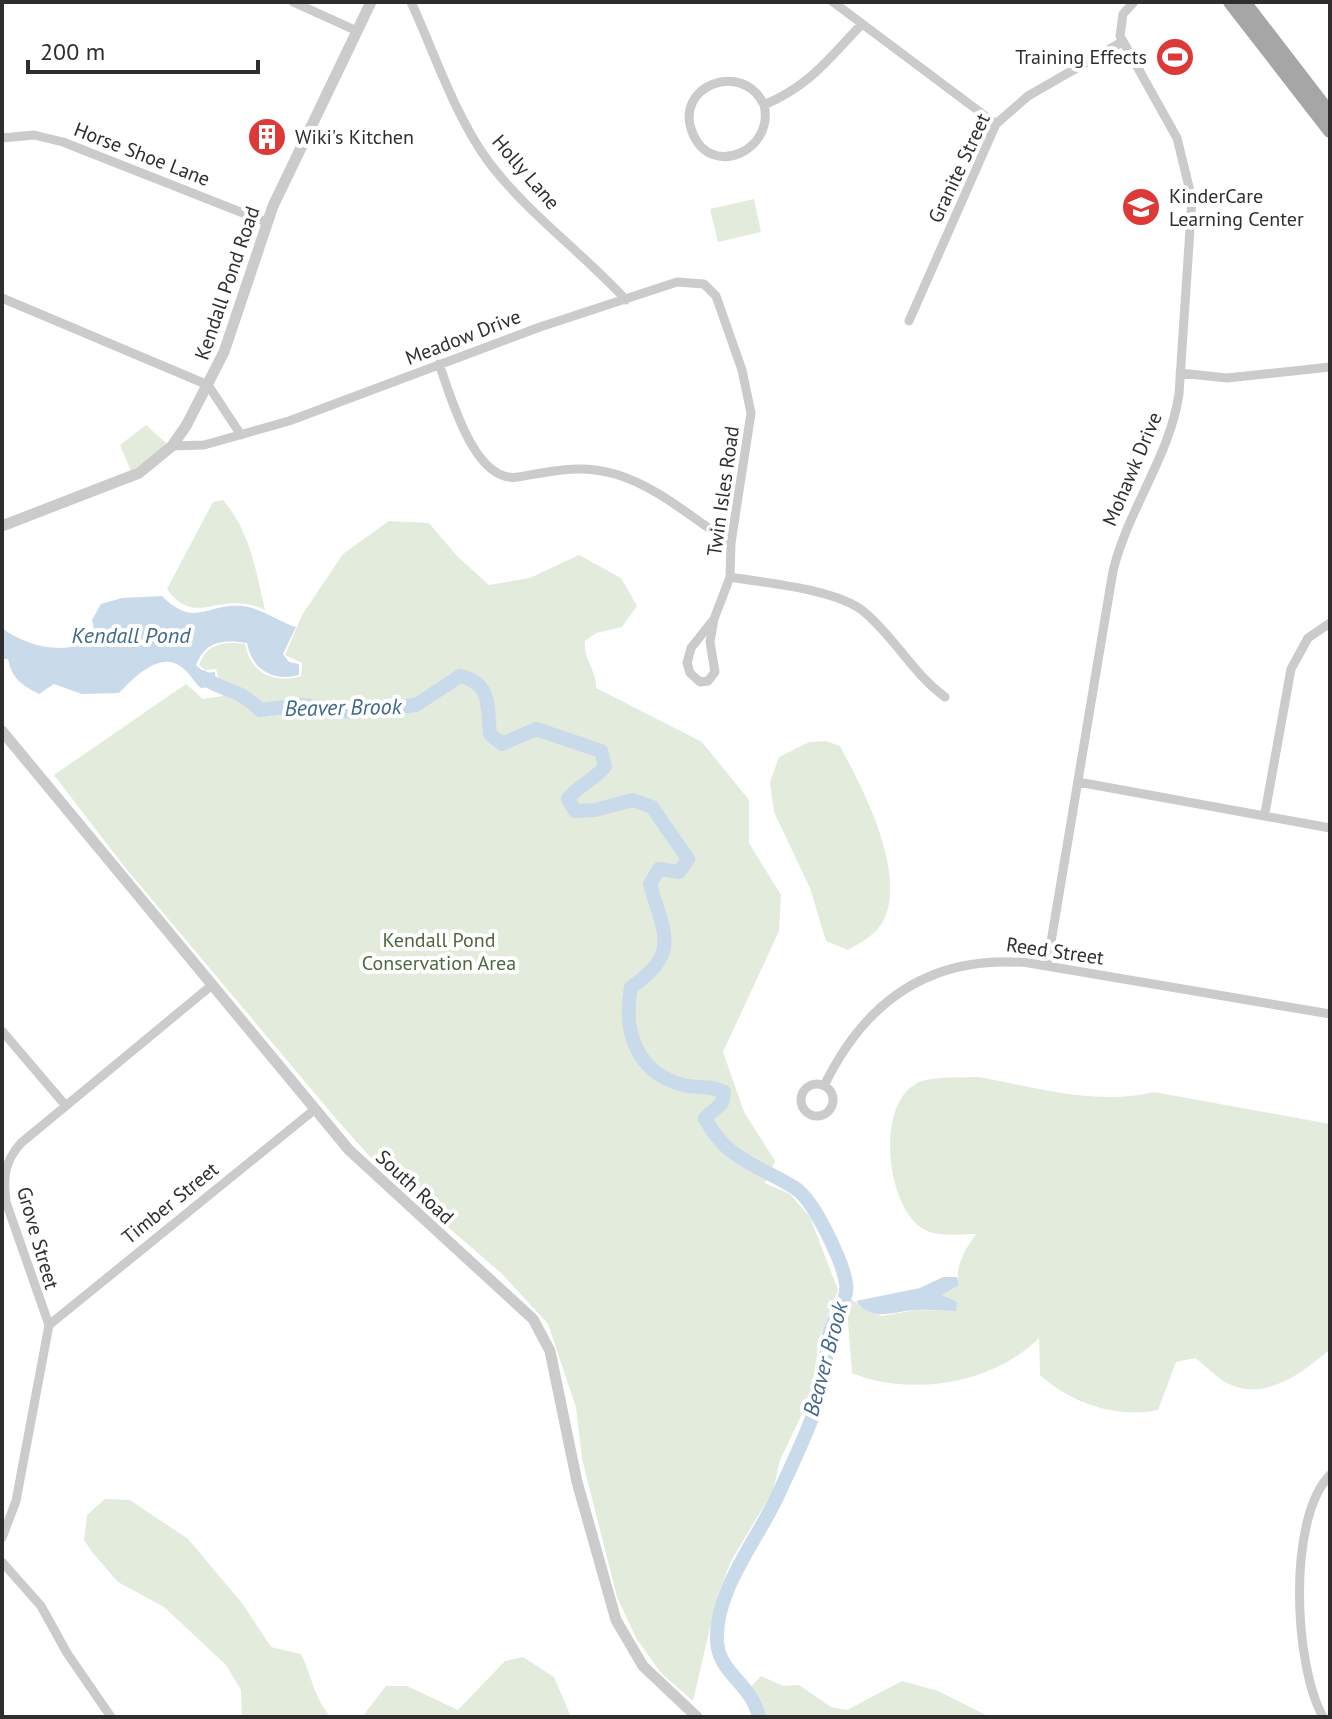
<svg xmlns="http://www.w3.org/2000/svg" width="1332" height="1719" font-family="'PT Sans',sans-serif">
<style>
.green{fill:#e3ebdc}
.water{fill:#c9daea}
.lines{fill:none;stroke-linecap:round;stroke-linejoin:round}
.river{stroke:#c9daea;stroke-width:14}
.minor{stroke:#cbcbcb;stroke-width:9}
.tertiary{stroke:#cbcbcb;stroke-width:11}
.primary{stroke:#a6a6a6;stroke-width:14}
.labels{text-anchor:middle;stroke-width:8;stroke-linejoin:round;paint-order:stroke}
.poi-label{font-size:20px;fill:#2e2e2e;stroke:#fff;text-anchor:start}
.street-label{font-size:20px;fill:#2e2e2e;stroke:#fff}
.park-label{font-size:20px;fill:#4e673d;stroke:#fff}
.water-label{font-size:22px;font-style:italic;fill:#40688c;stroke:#fff}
</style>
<rect width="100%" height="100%" fill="#fff"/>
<!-- green -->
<path class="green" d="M754 199 761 232 718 242 710 209Z
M146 425 166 443 157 454 131 471 120 445Z
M223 500C250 531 256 571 265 610 219 588 196 630 167 589L213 502Z
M389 521 429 523 457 556 489 585 530 578 579 555 621 578 637 606 622 627 596 633 585 641C583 660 597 670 596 688L702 742 749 800V843L781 895 779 931 723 1052 744 1112 775 1161 765 1183 790 1194 810 1217 838 1290 819 1339 812 1393 780 1460 773 1491 731 1561 717 1597 693 1701 661 1673 636 1638 617 1597 582 1459 576 1407 548 1324 502 1274 381 1169 338 1121 123 865 54 775 186 684 203 699 223 696 216 669 205 670 199 665C207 643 224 641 245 644 251 674 274 684 301 676L302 663 285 655 302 615 343 554Z
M826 741 840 746C863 789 909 876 882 923 874 936 860 943 848 950L826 941 810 888 774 812 770 782 779 757 809 742Z
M979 1077C1033 1087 1099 1106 1154 1092L1330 1124 1328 1351C1301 1374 1263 1403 1225 1382 1215 1376 1205 1365 1195 1358L1176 1362 1158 1410C1117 1419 1071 1403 1040 1375L1039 1338C993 1384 910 1397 852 1373L846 1297 882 1316 916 1310 956 1311 941 1294 959 1285C954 1267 966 1248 976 1234 961 1234 941 1237 927 1231 885 1213 873 1097 922 1081 939 1076 961 1078 979 1077Z
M105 1499 130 1500 188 1539 242 1603 271 1647 301 1654C312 1676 314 1699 331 1717H242L241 1690 226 1665 164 1607 118 1582 92 1552 84 1540 87 1515Z
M523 1657 554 1677 571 1717H362L386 1686H407L458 1710 505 1661Z
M761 1676 783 1686 799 1685 831 1707 847 1710 902 1681 938 1691 990 1717H760L747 1691Z"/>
<!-- water -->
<path class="water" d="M162 596C195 629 205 603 243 606 260 608 280 622 296 627L283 654 289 662 299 664V675C273 682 252 670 247 643 224 639 205 641 196 665L205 673 215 672 216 686 201 688C194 682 190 674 184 669 161 648 134 678 119 693L82 694 54 684 39 694C22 685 12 679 8 659H2V628C27 647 71 658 95 635L92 620 101 604 122 598Z
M943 1277H957L959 1285 942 1295 957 1302 956 1311C943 1311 929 1309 916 1310 893 1311 874 1323 856 1301L920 1288Z"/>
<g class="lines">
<!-- river -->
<path class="river" d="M202 677C227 693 237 687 260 710L303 705 350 712 416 705 460 676C492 683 487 706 490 734L502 744 536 729 601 751 605 766C594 781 579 784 568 799L575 811 595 810 633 800 652 807 688 859 679 872 659 869 650 884C663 932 682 953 631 987 623 1030 635 1072 683 1085 698 1089 709 1084 724 1092L722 1103 705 1118C726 1160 759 1165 795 1188 814 1200 842 1260 846 1283 849 1301 833 1317 829 1334 825 1352 827 1371 822 1388 812 1424 793 1462 778 1495 758 1539 715 1590 717 1640 718 1674 751 1682 759 1717"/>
<!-- minor -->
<path class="minor" d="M293 2 357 31
M411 2C435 54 454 114 488 161 527 213 582 252 626 300
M833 2 996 124
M764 105C775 150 712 179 693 134 672 86 743 59 764 105 811 85 828 59 862 24
M2 138 34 135 63 142 266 222
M2 298 208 385 241 435
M909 321 996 124 1028 96 1122 42
M439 364C451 396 474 484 518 477 553 471 580 464 615 474 657 486 694 520 731 543
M1180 373 1227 378 1330 367
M172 446 204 445 289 421 540 327 677 282 704 284 716 296 742 370 751 413 731 543 730 577 714 619 691 648 687 663 690 673 700 682 708 681 715 672 710 642 714 619
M730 577C765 583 836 589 863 611 894 636 912 673 945 697
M1078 782 1330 828
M1265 813 1291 669 1308 638 1330 623
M1047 966 1113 571C1128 509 1170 456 1179 394L1192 199 1177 138 1120 36 1123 14 1134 2
M2 1031 66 1106
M801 1100a16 16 0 1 1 32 0a16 16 0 1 1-32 0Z
M824 1086C866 999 932 954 1029 963L1330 1014
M49 1325 314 1110
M2 1538 16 1501 49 1325 6 1202C3 1178 4 1162 21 1143L212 985
M2 1562 41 1606 67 1653 111 1717
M1323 1717C1294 1665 1287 1519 1330 1475"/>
<!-- tertiary -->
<path class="tertiary" d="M2 526 139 473 172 446 186 426 224 352 273 206 371 2
M2 731 349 1150 533 1319 550 1351 577 1482 616 1620 643 1666 697 1717"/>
<!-- primary -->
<path class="primary" d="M1230 2 1330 131
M1244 2 1330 114"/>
</g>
<!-- icons -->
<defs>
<g id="stadium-disc" transform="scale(2)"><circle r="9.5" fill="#dd3938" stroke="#fff"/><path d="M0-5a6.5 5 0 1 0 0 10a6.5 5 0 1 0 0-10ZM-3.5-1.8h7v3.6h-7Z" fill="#fff"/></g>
<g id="building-disc" transform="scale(2)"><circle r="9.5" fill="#dd3938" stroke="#fff"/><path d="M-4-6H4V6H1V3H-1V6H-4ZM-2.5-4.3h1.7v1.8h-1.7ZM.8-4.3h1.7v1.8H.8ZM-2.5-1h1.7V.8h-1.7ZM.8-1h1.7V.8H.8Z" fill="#fff"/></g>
<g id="school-disc" transform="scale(2)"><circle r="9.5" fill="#dd3938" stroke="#fff"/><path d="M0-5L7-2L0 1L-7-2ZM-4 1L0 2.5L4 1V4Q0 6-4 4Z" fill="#fff"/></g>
</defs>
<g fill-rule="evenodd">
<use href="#stadium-disc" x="1175" y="57"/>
<use href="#building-disc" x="267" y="137"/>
<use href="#school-disc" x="1141" y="207"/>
</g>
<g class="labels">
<!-- poi labels -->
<g class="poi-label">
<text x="1147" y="64" text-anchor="end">Training Effects</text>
<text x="295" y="144">Wiki's Kitchen</text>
<text x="1169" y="203">KinderCare<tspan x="1169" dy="23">Learning Center</tspan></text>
</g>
<!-- street labels -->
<g class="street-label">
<text transform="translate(142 154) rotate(21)" y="7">Horse Shoe Lane</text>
<text transform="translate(959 168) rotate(-65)" y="7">Granite Street</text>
<text transform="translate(526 172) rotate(49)" y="7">Holly Lane</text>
<text transform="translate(227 283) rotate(-71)" y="7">Kendall Pond Road</text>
<text transform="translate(463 337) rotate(-21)" y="7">Meadow Drive</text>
<text transform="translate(1132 469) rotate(-67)" y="7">Mohawk Drive</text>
<text transform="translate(723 491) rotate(-82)" y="7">Twin Isles Road</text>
<text transform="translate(1055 951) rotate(8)" y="7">Reed Street</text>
<text transform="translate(415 1187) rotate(43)" y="7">South Road</text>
<text transform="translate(170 1203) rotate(-39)" y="7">Timber Street</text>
<text transform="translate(38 1238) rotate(74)" y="7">Grove Street</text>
</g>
<!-- park labels -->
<g class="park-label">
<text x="439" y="947">Kendall Pond<tspan x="439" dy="23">Conservation Area</tspan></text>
</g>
<!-- water labels -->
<g class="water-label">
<text x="131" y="643">Kendall Pond</text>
<text transform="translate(343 707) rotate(-1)" y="8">Beaver Brook</text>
<text transform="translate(825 1359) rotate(-75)" y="8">Beaver Brook</text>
</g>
</g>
<!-- border -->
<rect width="1332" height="1719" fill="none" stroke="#2e2e2e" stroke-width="8"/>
<!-- scale -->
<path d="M28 60v12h230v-12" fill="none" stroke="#2e2e2e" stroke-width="4"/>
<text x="40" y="60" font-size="24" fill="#2e2e2e" stroke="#ffffff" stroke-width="6" paint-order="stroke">200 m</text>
</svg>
